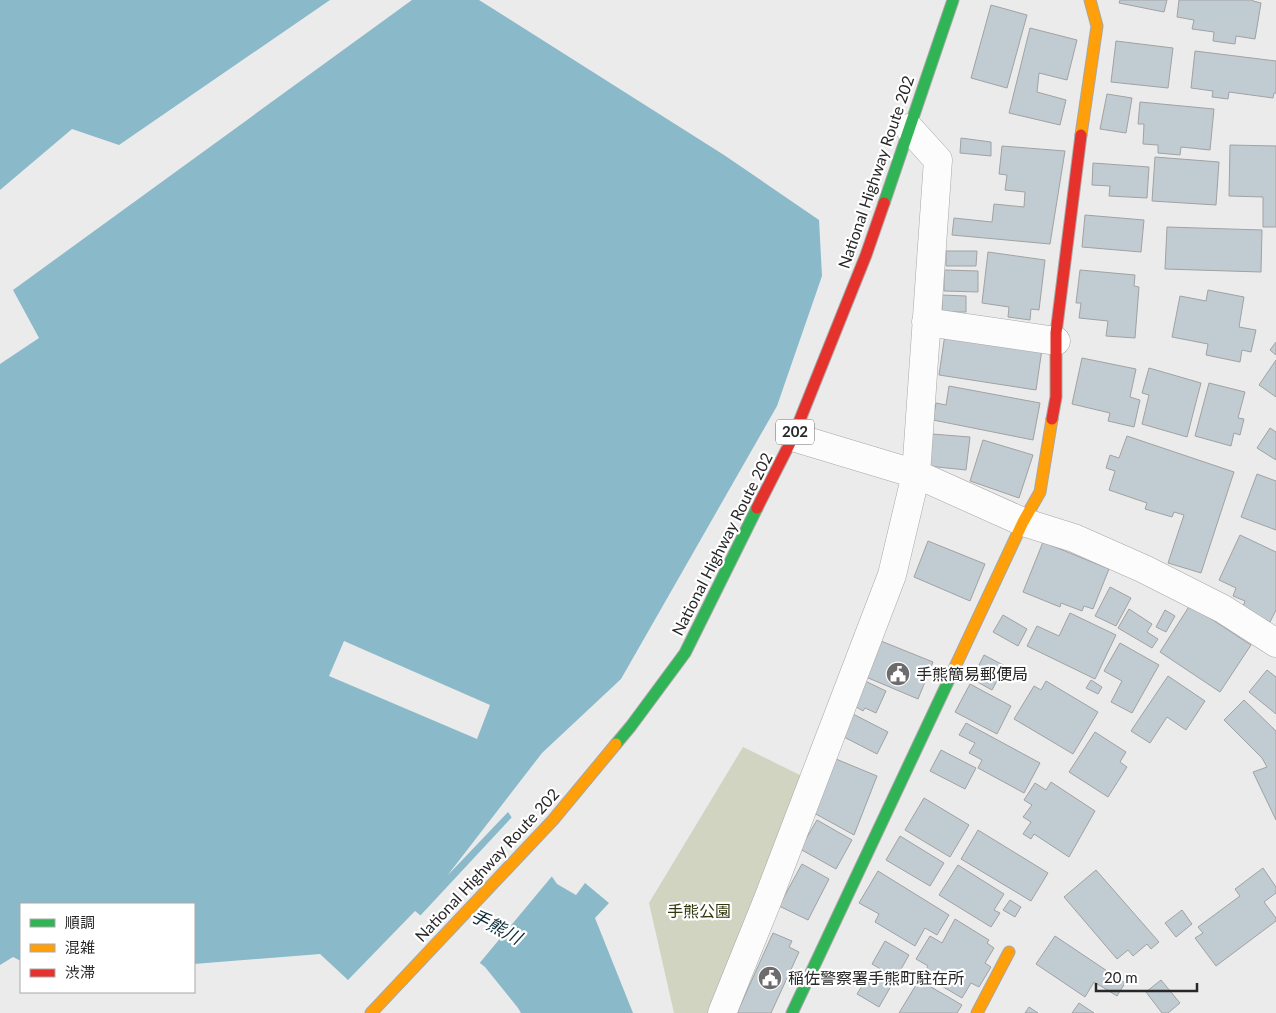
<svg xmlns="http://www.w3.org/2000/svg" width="1276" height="1013" font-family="Lato,'Noto Sans JP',sans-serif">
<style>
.green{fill:#d0d4c0}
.water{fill:#8ab9c9}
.pier{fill:#ebebeb}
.building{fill:#c1cbd2;stroke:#a1a2a2}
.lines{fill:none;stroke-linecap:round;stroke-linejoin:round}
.street-casing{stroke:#a7a7a7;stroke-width:29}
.fast-casing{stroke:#a7a7a7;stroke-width:13}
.slow-casing{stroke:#a7a7a7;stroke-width:13}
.jam-casing{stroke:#a7a7a7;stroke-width:13}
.street{stroke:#fcfcfc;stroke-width:28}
.fast{stroke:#30b455;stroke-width:11}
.slow{stroke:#ff9f0a;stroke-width:11}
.jam{stroke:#e5322d;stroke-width:11}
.labels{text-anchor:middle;stroke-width:4.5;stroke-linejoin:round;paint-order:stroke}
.shield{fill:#fff;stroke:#686869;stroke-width:1}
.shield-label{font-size:15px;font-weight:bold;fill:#282829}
.street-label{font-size:16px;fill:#282829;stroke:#fff}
.poi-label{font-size:16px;fill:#282829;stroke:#fff;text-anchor:start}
.park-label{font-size:16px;fill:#32380d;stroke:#fff}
.water-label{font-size:18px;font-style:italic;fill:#0d2e39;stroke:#fff}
</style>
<rect width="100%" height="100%" fill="#ebebeb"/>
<!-- green -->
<path class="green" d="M743 747 802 776 708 1013H674L649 903Z"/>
<!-- water -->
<path class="water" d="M0 0H330L119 145 72 129 0 190Z
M412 0H479L724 155 819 220 822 276 777 406 621 679 542 753 447 876 508 812 557 884 576 895 585 883 609 903 595 918 633 1013H521L518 1008 485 967 415 911 348 980 320 954 194 964V904H21V961L13 957 0 965V364L39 338 13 290Z"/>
<!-- pier -->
<path class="pier" d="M344 641 490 705 477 739 329 676Z
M513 816 553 875 478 965 419 917Z"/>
<!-- building -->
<path class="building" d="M1120 0H1167L1164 12 1119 3Z
M1179 0H1253V1L1261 3 1255 39 1236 36 1235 44 1213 41 1214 32 1192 29 1194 20 1177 17Z
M991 5 1027 15 1007 88 971 78Z
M1030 28 1077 40 1067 80 1039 73 1037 92 1066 100 1060 125 1009 113Z
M1116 41 1173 48 1168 88 1111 82Z
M1195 51 1276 61V93H1274L1273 98 1229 92 1228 99 1212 97 1213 91 1191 88Z
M1107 94 1132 98 1126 133 1100 129Z
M1140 102 1214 109 1210 150 1181 147 1180 155 1158 153V145L1143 144 1144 124H1138Z
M961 138 991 142V156L960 153Z
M1230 145 1276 146V227H1263V197L1229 196Z
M1002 146 1065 151 1050 244 952 235 954 218 992 222 994 204 1024 207 1025 192 1005 190 1007 175 999 174Z
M1155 157 1219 162 1216 205 1152 201Z
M1093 163 1149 167 1147 198 1109 196 1110 186 1092 185Z
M1085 215 1144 220 1141 252 1082 247Z
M1167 227 1262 230 1261 272 1165 269Z
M946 251H977L976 266H946Z
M988 252 1045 260 1039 310 1031 309 1030 320 1008 317 1009 307 982 303Z
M944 270 978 271V292L944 291Z
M1080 270 1135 275 1134 286 1139 287 1135 338 1106 336 1108 321 1079 318 1081 303H1076Z
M1208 290 1244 297 1239 327 1256 330 1251 352 1242 350 1240 362 1206 355 1208 344 1172 337 1180 296 1206 301Z
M942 295 966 296V312H942Z
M945 334 1042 349 1036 390 939 375Z
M1276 342V355L1270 350Z
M1082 358 1136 369 1130 397 1140 400 1134 427 1108 421 1110 413 1072 404Z
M1276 360V397L1259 385Z
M1149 368 1201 383 1187 437 1142 424 1149 395 1142 393Z
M1209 383 1245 392 1238 418 1244 419 1240 435 1234 433 1231 446 1195 436Z
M949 386 1040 403 1033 440 933 420 936 403 946 405Z
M1270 428 1276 432V460L1257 448Z
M932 434 970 437 966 470 928 466Z
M1127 436 1234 472 1201 573 1168 563 1184 515 1174 512 1172 517 1145 509 1147 503 1109 490 1115 471 1106 468 1110 455 1119 458Z
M983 440 1033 455 1019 498 970 481Z
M1257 474 1276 481V530L1241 517Z
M1240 535 1276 552V610L1270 622 1242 609 1245 601 1233 596 1236 588 1219 580Z
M928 541 985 564 970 601 914 577Z
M1043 542 1109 569 1093 609 1084 606 1082 611 1061 603 1060 607 1023 592Z
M1110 587 1131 598 1116 626 1095 616Z
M1190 605 1251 645 1220 692 1160 652Z
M1129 609 1152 624 1147 632 1158 639 1152 648 1118 628Z
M1165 610 1175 616 1166 632 1156 627Z
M1070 613 1116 635 1095 679 1027 646 1037 626 1059 636Z
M1003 615 1027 629 1018 646 993 632Z
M881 641 933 662 918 699 866 677Z
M1120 643 1159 665 1132 713 1111 702 1122 681 1104 671Z
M984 655 1005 666 992 690 972 679Z
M1267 670 1276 677V714L1249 692Z
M1168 676 1205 701 1186 730 1167 717 1150 743 1131 731Z
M1091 680 1102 687 1098 694 1086 688Z
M865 681 886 691 876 713 865 708 863 711 853 705Z
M1046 681 1098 712 1073 754 1014 719 1034 686 1041 690Z
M970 684 1011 706 997 734 955 712Z
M1244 700 1276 731V820L1253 772 1267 767 1262 758 1224 720Z
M853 714 888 732 877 754 842 736Z
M966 723 1040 763 1024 793 978 768 982 760 969 753 975 743 959 735Z
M1095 732 1126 752 1120 762 1127 767 1108 797 1069 772Z
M941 750 976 768 965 789 930 771Z
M836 759 877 776 854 835 814 813Z
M1051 782 1095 811 1069 857 1034 834 1031 839 1023 834 1031 822 1023 817 1032 805 1024 800 1035 783 1046 790Z
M924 798 969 825 950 857 905 830Z
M817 820 852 840 836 869 800 849Z
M978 830 1048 873 1031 901 961 859Z
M900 836 944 863 930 886 886 860Z
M802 864 829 879 808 920 779 906Z
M958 865 1004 894 994 910 1000 913 991 927 939 895Z
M1263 868 1276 887V893L1264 902 1276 918V921L1216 966 1195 938 1203 933 1198 927 1240 896 1235 889Z
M1096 870 1159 942 1151 949 1147 944 1133 956 1128 950 1117 959 1064 897Z
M878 871 949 915 937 935 925 928 915 946 875 922 879 914 859 903Z
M1010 900 1021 907 1015 917 1003 910Z
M1182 910 1192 924 1176 937 1165 923Z
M955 919 989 940 987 943 994 948 985 963 991 967 979 987 971 983 962 998 923 975 928 966 916 959 930 936 942 943Z
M773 933 792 941 789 947 799 952 771 1013H737Z
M1055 936 1125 983 1117 996 1094 982 1085 997 1036 964Z
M885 941 909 955 896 978 872 964Z
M870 973 891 986 879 1007 857 994Z
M919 980 962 1005 957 1013H899Z
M1161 980 1180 1003 1168 1013H1162L1146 992Z
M1079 1003 1094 1013H1072Z
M1029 1007 1038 1013H1025Z"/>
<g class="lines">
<!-- street casing -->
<g class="street-casing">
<path id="street" d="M926 322 1056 341
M793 437 916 474 1023 522 1074 538 1144 569 1223 609 1276 643
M722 1013 768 899 892 575 916 474 938 160 909 128"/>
</g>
<!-- fast casing -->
<g class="fast-casing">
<path id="fast" d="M884 203 953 0
M616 744 631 726 685 653 757 508
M792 1013 954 669"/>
</g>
<!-- slow casing -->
<g class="slow-casing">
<path id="slow" d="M1081 135 1097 26 1090 0
M954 669 1023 522 1040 492 1052 419
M371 1013 553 820 616 744
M977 1013 1009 952"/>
</g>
<!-- jam casing -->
<g class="jam-casing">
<path id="jam" d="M1052 419 1056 397V333L1081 135
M757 508 793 437 866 255 884 203"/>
</g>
<!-- street -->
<use href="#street" class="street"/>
<!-- fast -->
<use href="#fast" class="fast"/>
<!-- slow -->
<use href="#slow" class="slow"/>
<!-- jam -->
<use href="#jam" class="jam"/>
</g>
<!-- icons -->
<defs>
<g id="civic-disc" transform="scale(1.25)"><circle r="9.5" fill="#6c6c6d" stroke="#fff"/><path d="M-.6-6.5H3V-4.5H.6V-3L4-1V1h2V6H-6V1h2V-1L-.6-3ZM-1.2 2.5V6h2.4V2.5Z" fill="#fff"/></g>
</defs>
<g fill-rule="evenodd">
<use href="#civic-disc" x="898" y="674"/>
<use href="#civic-disc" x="770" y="978"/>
</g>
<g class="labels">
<!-- shield labels -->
<rect class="shield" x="776" y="419.5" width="38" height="25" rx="4"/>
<g class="shield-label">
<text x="795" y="437">202</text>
</g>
<!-- street labels -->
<g class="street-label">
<text transform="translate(876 172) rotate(-71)" y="6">National Highway Route 202</text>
<text transform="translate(722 544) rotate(-63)" y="6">National Highway Route 202</text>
<text transform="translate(487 865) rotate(-47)" y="6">National Highway Route 202</text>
</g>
<!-- poi labels -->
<g class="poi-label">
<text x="916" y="680">手熊簡易郵便局</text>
<text x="788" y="984">稲佐警察署手熊町駐在所</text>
</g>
<!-- park labels -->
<g class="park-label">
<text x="699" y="917">手熊公園</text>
</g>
<!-- water labels -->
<g class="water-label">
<text transform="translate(496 927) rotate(28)" y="6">手熊川</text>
</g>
</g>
<!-- legend -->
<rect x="20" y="903" width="175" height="90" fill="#ffffff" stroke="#a9a9a9"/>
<rect x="30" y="919" width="25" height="8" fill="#30b455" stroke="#a9a9a9"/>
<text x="65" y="928" font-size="15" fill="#282829">順調</text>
<rect x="30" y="944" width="25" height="8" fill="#ff9f0a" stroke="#a9a9a9"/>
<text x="65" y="953" font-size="15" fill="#282829">混雑</text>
<rect x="30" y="969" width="25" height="8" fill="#e5322d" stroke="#a9a9a9"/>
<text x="65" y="978" font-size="15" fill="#282829">渋滞</text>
<!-- scale -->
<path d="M1096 983v8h101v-8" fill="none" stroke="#282829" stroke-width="2.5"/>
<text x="1104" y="983" font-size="15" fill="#282829" stroke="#ffffff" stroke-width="4" paint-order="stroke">20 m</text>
</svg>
